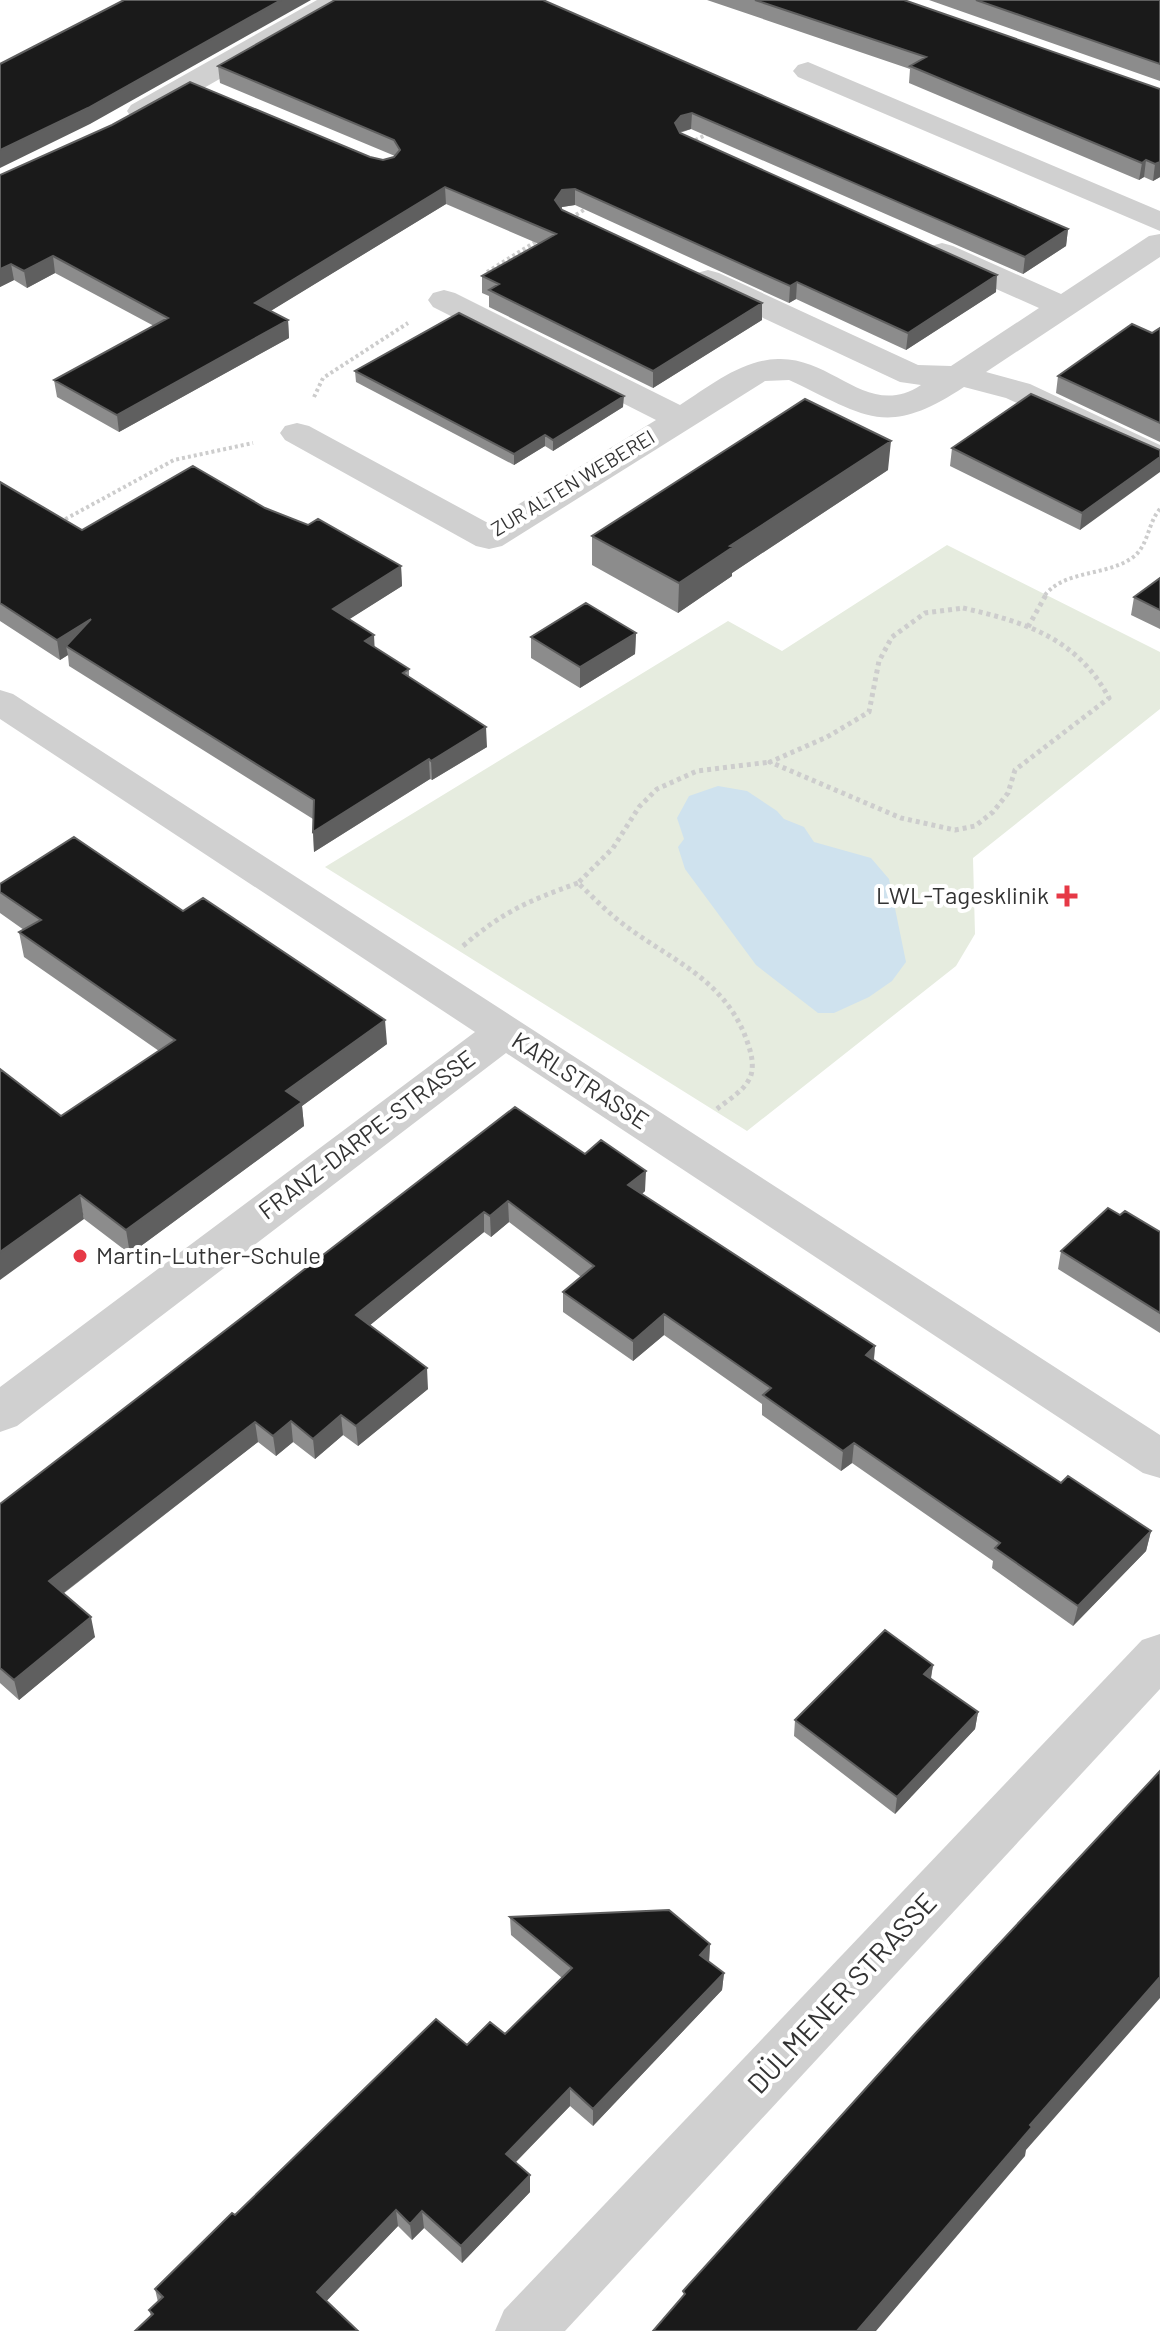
<svg xmlns="http://www.w3.org/2000/svg" width="1160" height="2331" font-family="Barlow,sans-serif">
<style>
.green{fill:#e6ecdf}
.water{fill:#cfe2ee}
.lines{fill:none;stroke-linecap:round;stroke-linejoin:round}
.path-far1{stroke:#cdcdcd;stroke-width:4;stroke-dasharray:3 3;stroke-linecap:butt}
.path{stroke:#cdcdcd;stroke-width:5;stroke-dasharray:4 4;stroke-linecap:butt}
.minor{fill:#d0d0d0;fill-rule:evenodd}
.tertiary{fill:#d0d0d0;fill-rule:evenodd}
.wall{fill:#8c8c8c}
.shaded-wall{fill:#5f5f5f}
.building{fill:#1a1a1a;stroke:#5f5f5f;stroke-width:2}
.poi-dot{fill:#e63946;stroke:#fff;stroke-width:3}
.labels{text-anchor:middle;stroke-width:8;stroke-linejoin:round;paint-order:stroke}
.far-street-label{font-size:20px;fill:#333;stroke:#fff}
.poi-label{font-size:24px;fill:#333;stroke:#fff;text-anchor:end}
.street-label{font-size:24px;fill:#333;stroke:#fff}
.near-street-label{font-size:28px;fill:#333;stroke:#fff}
</style>
<rect width="100%" height="100%" fill="#fff"/>
<!-- green -->
<path class="green" d="M947 545 1160 652V709L973 858 975 934 956 966 747 1131 325 867 728 621 782 651Z"/>
<!-- water -->
<path class="water" d="M718 786 747 791 777 811 784 819 804 827 814 842 871 858 889 879 906 962 892 981 869 997 834 1013H818L756 965 685 869 678 847 684 839 677 818 689 796Z"/>
<g class="lines">
<!-- path-far1 -->
<path class="path-far1" d="M690 143 709 133
M571 218 590 206
M487 272 540 239
M314 397 323 378 408 323
M60 522 174 460 253 443
M1045 595C1065 570 1106 576 1132 558 1149 546 1147 524 1160 509"/>
<!-- path -->
<path class="path" d="M963 608C1025 622 1077 638 1109 698L1015 770 1008 793 993 812 975 826 955 830 901 818 770 762 827 737 869 712 879 661 892 637 925 613Z
M1028 627 1047 593
M463 946C504 911 528 901 578 883
M717 1109C729 1099 746 1090 751 1075 755 1061 749 1046 744 1033 720 977 669 959 623 924 607 912 593 897 578 883L613 848 639 807 657 789 697 771 770 762"/>
<!-- minor -->
<path class="minor" d="M317 0H352L348 6 153 117 142 120 131 117 127 111 131 105Z
M808 62 1160 211V231L798 77 793 71 798 65Z
M1160 234V257L986 372 1030 384 1160 445V468L1006 398 964 387C885 439 866 416 789 380L765 381 502 546 489 549 476 546 285 440 280 433 285 426 297 423 309 426 488 523 656 420 433 307 428 300 433 293 444 290 455 293 680 405C710 386 741 360 778 359 834 357 868 420 921 385L900 382 697 287 692 280 697 273 708 270 719 273 918 365 951 366 1039 308 931 260 926 253 931 246 942 243 953 246 1061 294 1149 236Z
M0 690 13 694 1160 1435V1478L1143 1473 506 1053 17 1426 0 1432V1387L475 1032 0 719Z"/>
<!-- tertiary -->
<path class="tertiary" d="M1160 1634V1689L565 2331H495L504 2310 1142 1640Z"/>
</g>
<!-- wall -->
<path class="wall" d="M335 0 1068 229 1066 246 1023 274 691 129 680 133 996 292 906 350 796 299 789 303 575 205 562 207 561 209 762 303V320L653 388 489 307V296L482 293V276L539 244 446 204 270 311 288 320 289 338 119 432 57 397 54 380 154 326 55 273 27 288 14 280 0 287V175L370 157 383 160 394 157 395 156 220 83 218 66Z
M707 0H904L1160 89V177L1153 181 1144 177 1139 180 909 83 910 69Z
M929 0H1160V81Z
M1160 328V442L1056 393 1058 376 1152 333Z
M355 371 623 407 553 451 545 446 514 465 356 382Z
M952 448 1160 450 1080 530 950 466Z
M888 470 732 573V576L678 613 592 565V536Z
M0 482 82 530 265 508 401 566 402 586 349 619 374 635V647L409 669V677L487 747 432 780 430 779 314 852 313 819 69 666 68 655 60 660 0 621Z
M1160 578V629L1131 615 1134 597Z
M636 633 635 654 580 688 531 658V637Z
M0 884 183 911 387 1044 302 1106 304 1126 130 1254 84 1219 61 1116 159 1051 24 957 19 932 24 930 0 913Z
M515 1107 585 1154 645 1191 642 1194 875 1346 874 1360 1061 1483 1151 1531 1146 1551 1073 1626 992 1568 993 1561 852 1463 841 1471 762 1415V1404L664 1335 633 1361 563 1312V1292L581 1277 509 1222 491 1237 484 1232 370 1325 428 1389 358 1446 343 1435 315 1459 293 1442 276 1456 258 1442 63 1594 95 1637 19 1700 0 1683V1504Z
M1160 1232V1333L1058 1269 1061 1251Z
M933 1665 931 1679 978 1712 975 1729 895 1814 794 1736 795 1720Z
M510 1917 710 1944 709 1962 724 1973 722 1990 593 2126 570 2106 516 2162 530 2192 462 2263 424 2228 412 2240 398 2226 326 2301 151 2316 149 2310 158 2302 155 2289 235 2215 467 2045 505 2034 562 1978 511 1935Z"/>
<!-- shaded-wall -->
<path class="shaded-wall" d="M281 0H311L90 124 0 168V150Z
M692 113 691 129 680 132 675 123 681 116Z
M1146 160 1144 177 1139 180 1142 163Z
M1160 162V177L1153 181 1155 164Z
M445 187 446 204 256 320 255 303Z
M575 189V205L562 207 555 217V200L562 190Z
M1068 229 1066 246 1023 274 1025 257Z
M53 256 55 273 27 288 24 271Z
M11 264 14 280 0 287V269Z
M997 275 996 292 906 350 908 333Z
M797 282 796 299 789 303 790 286Z
M762 303V320L653 388V371Z
M288 320 289 338 119 432 117 415Z
M624 396 623 407 553 451V440Z
M545 435V446L514 465V454Z
M891 441 888 470 732 573V576L678 613 679 583 730 546Z
M1160 457V472L1080 530 1082 513Z
M401 566 402 586 334 629 333 609Z
M91 619 66 646 68 655 60 660 57 640Z
M636 633 635 654 580 688V667Z
M374 635 375 655 365 641Z
M486 727 487 747 432 780 431 761Z
M429 759 430 779 314 852 313 832Z
M385 1020 387 1044 302 1106 304 1126 130 1254 126 1230 286 1091Z
M646 1171 645 1191 628 1206V1185Z
M80 1195 84 1219 0 1280V1252Z
M508 1201 509 1222 491 1237 490 1216Z
M484 1212V1232L358 1335 356 1315Z
M664 1314V1335L633 1361V1341Z
M875 1346 873 1367 866 1355Z
M427 1368 428 1389 358 1446 356 1426Z
M341 1415 343 1435 315 1459 313 1439Z
M291 1421 293 1442 276 1456 273 1436Z
M255 1422 258 1442 53 1601 49 1581Z
M854 1443 852 1463 841 1471 843 1451Z
M1151 1531 1146 1551 1073 1626 1078 1606Z
M91 1617 95 1637 19 1700 14 1680Z
M933 1665 930 1682 924 1674Z
M978 1712 975 1729 895 1814 897 1797Z
M710 1944 709 1962 700 1955Z
M724 1973 722 1990 593 2126V2109Z
M1160 1977V1998L1026 2150 1025 2156 876 2331H857L1030 2125Z
M570 2088V2106L507 2171 506 2154Z
M530 2175V2192L462 2263 461 2246Z
M396 2210 398 2226 319 2309 317 2292Z
M422 2211 424 2228 412 2240 410 2224Z"/>
<!-- building -->
<path class="building" d="M124 0H281L88 108 0 150V64Z
M335 0H543L1068 229 1025 257 692 113 681 116 675 123 680 133 997 275 908 333 797 282 790 286 575 189 562 190 555 200 562 210 762 303 653 371 489 290 499 284 482 276 556 234 445 187 255 303 288 320 117 415 54 380 168 318 53 256 24 271 11 264 0 269V175L112 125 190 82 370 157 383 160 394 157 400 150 394 140 218 66Z
M755 0H904L1160 89V162L1155 164 1146 160 1142 163 910 66 926 57Z
M976 0H1160V64Z
M459 313 624 396 553 440 545 435 514 454 355 371Z
M1132 324 1152 333 1160 328V423L1058 376Z
M1031 394 1160 450V457L1082 513 952 448Z
M805 399 891 441 730 546 733 547 679 583 592 536Z
M193 466 265 508 308 525 318 519 401 566 333 609 374 635 365 641 409 669 403 673 486 727 431 761 429 759 313 832 314 800 66 646 91 619 57 640 0 603V482L82 530Z
M1160 578V610L1134 597Z
M586 603 636 633 580 667 531 637Z
M74 837 183 911 203 898 385 1020 286 1091 302 1102 126 1230 80 1195 0 1252V1069L61 1116 175 1040 19 932 41 920 0 892V884Z
M515 1107 585 1154 601 1140 646 1171 628 1185 875 1346 866 1355 1061 1483 1068 1476 1151 1531 1078 1606 995 1548 1000 1543 854 1443 843 1451 763 1395 771 1388 664 1314 633 1341 563 1292 594 1266 508 1201 490 1216 484 1212 356 1315 427 1368 356 1426 341 1415 313 1439 291 1421 273 1436 255 1422 49 1581 91 1617 14 1680 0 1668V1504Z
M1108 1208 1120 1215 1125 1211 1160 1232V1313L1061 1251Z
M885 1630 933 1665 924 1674 978 1712 897 1797 795 1720Z
M1160 1771V1977L1030 2125 1032 2127 857 2331H653L685 2294 683 2291 915 2034Z
M669 1910 710 1944 700 1955 724 1973 593 2109 570 2088 506 2154 530 2175 461 2246 422 2211 410 2224 396 2210 317 2292 358 2331H135L153 2314 149 2310 163 2297 155 2289 232 2213 235 2215 436 2019 467 2045 490 2022 505 2034 572 1968 510 1917Z"/>
<!-- markers -->
<g class="poi-dot">
<path d="M1063 884h8v8h8v8h-8v8h-8v-8h-8v-8h8z"/>
<circle cx="80" cy="1256" r="8"/>
</g>
<g class="labels">
<!-- far-street labels -->
<g class="far-street-label">
<text transform="translate(573 483) rotate(-31)" y="7">ZUR ALTEN WEBEREI</text>
</g>
<!-- poi labels -->
<g class="poi-label">
<text x="1049" y="904">LWL-Tagesklinik</text>
<text x="96" y="1264" text-anchor="start">Martin-Luther-Schule</text>
</g>
<!-- street labels -->
<g class="street-label">
<text transform="translate(580 1081) rotate(33)" y="8">KARLSTRASSE</text>
<text transform="translate(367 1135) rotate(-37)" y="8">FRANZ-DARPE-STRASSE</text>
</g>
<!-- near-street labels -->
<g class="near-street-label">
<text transform="translate(842 1993) rotate(-47)" y="10">DÜLMENER STRASSE</text>
</g>
</g>
</svg>
